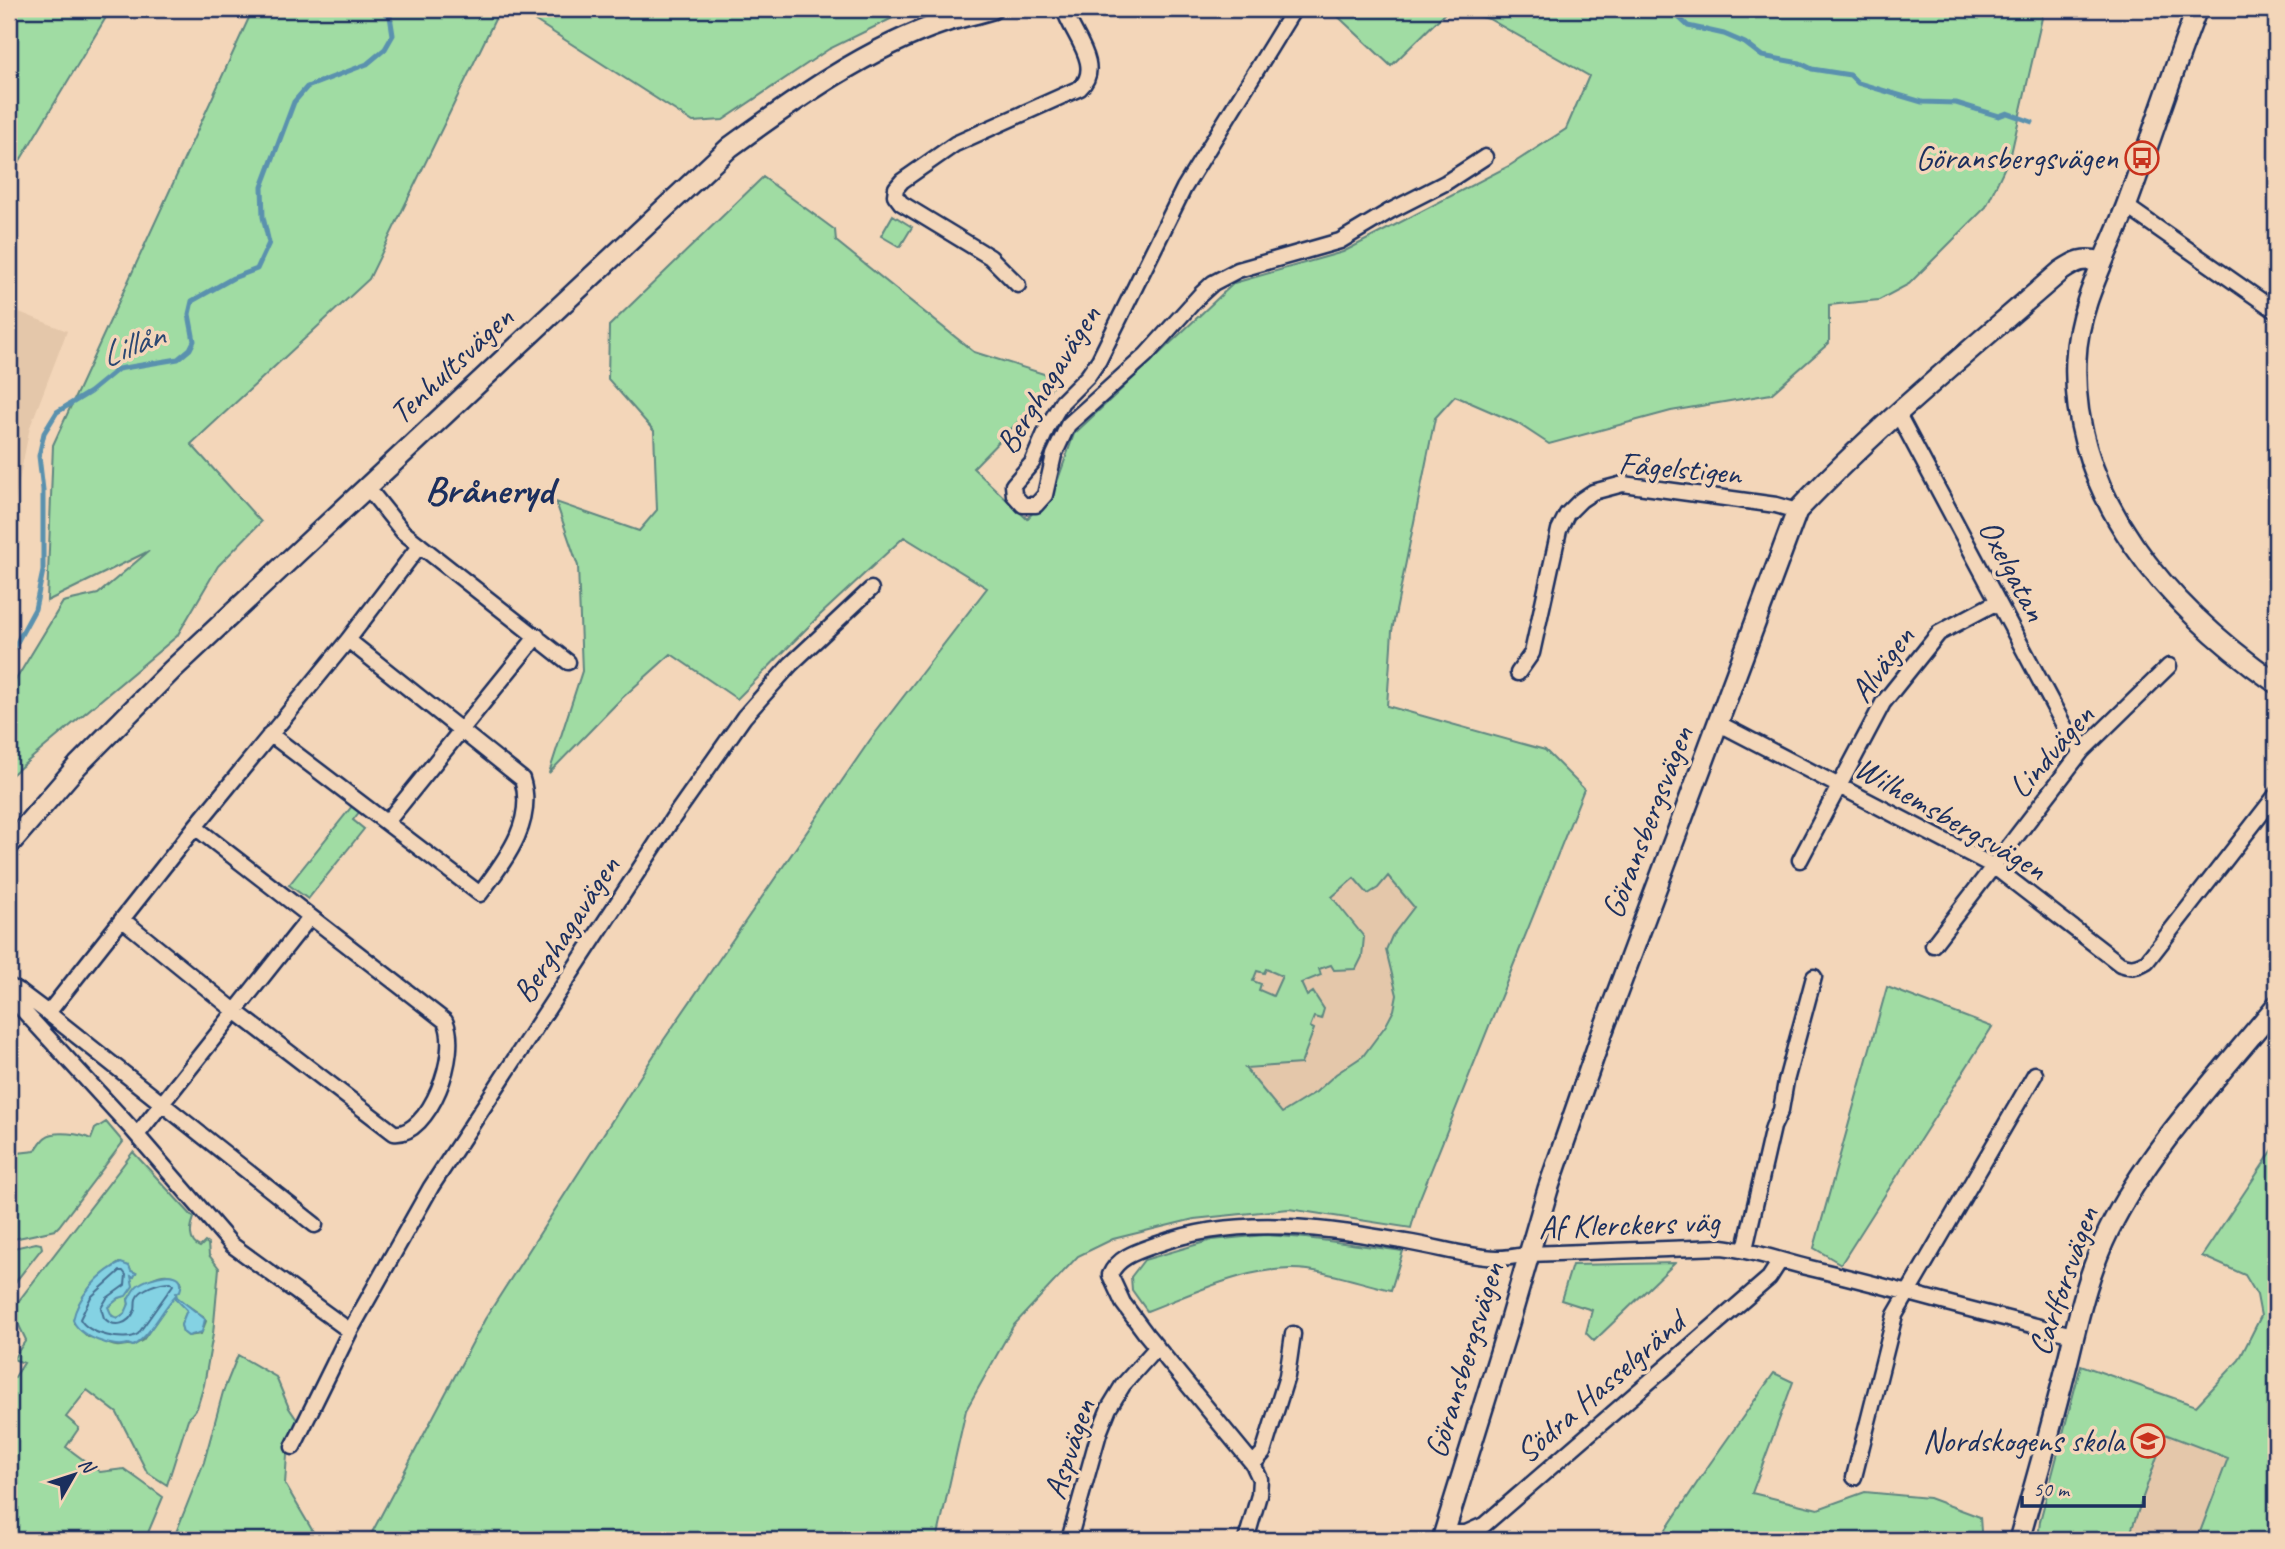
<svg xmlns="http://www.w3.org/2000/svg" width="2285" height="1549" font-family="Caveat,sans-serif">
<style>
.built{fill:#e4c7aa}
.green{fill:#a0dca3;stroke:#5e8680;stroke-width:2;fill-rule:evenodd}
.water{fill:#84d2e3;stroke:#5a91ae;stroke-width:2}
.lines{fill:none;stroke-linecap:round;stroke-linejoin:round}
.shore{stroke:#457093;stroke-width:2}
.stream{stroke:#5a91ae;stroke-width:5}
.street-casing{stroke:#1b2f5e;stroke-width:19}
.secondary-casing{stroke:#1b2f5e;stroke-width:24}
.street{stroke:#f3d6b9;stroke-width:14}
.secondary{stroke:#f3d6b9;stroke-width:19}
.labels{text-anchor:middle;dominant-baseline:central;stroke-width:7;stroke-linejoin:round;paint-order:stroke}
.poi-label{font-size:33px;fill:#1b2f5e;stroke:#f3d6b9;text-anchor:end}
.street-label{font-size:33px;fill:#1b2f5e;stroke:#f3d6b9}
.water-label{font-size:35px;font-style:italic;fill:#2b4772;stroke:#f3d6b9}
.district-label{font-size:40px;font-weight:bold;fill:#1b2f5e;stroke:#f3d6b9}
</style>
<rect width="100%" height="100%" fill="#f3d6b9"/>
<filter id="ink" filterUnits="userSpaceOnUse"><feTurbulence type="fractalNoise" baseFrequency=".0143" numOctaves="2"/><feDisplacementMap in="SourceGraphic" scale="14" xChannelSelector="R" yChannelSelector="G"/><feConvolveMatrix kernelMatrix="1 2 1 2 8 2 1 2 1" color-interpolation-filters="sRGB"/></filter>
<g filter="url(#ink)">
<!-- built -->
<path class="built" d="M9,308L67,331L30,427L15,501L9,553Z
M1371,856L1415,908L1392,936L1386,949L1397,995L1394,1010L1363,1056L1336,1074L1318,1091L1283,1114L1245,1068L1273,996L1258,990L1253,981L1257,970L1266,969L1303,915Z
M2081,1365L2244,1424L2226,1462L2197,1540H2037Z"/>
<!-- green -->
<path class="green" d="M9,9H111L9,179Z
M253,9H500L369,279L191,444L261,522L218,566L177,636L9,777V691L63,602L98,594L149,551L47,601L53,445Z
M517,9H911L829,49L723,120L693,122Z
M1330,9H1449L1391,66Z
M1452,9H2044L2011,154L1986,207L1909,284L1879,300L1829,305V343L1771,394L1671,411L1549,444L1517,423L1455,396L1435,418L1392,631L1387,706L1545,750L1584,789L1418,1203L1411,1228L1289,1209L1194,1219L1113,1239L1078,1256L1013,1326L966,1410L937,1540H368L485,1319L663,1041L870,740L987,588L904,537L819,616L737,699L671,654L622,698L549,773L582,671L578,566L556,502L639,531L657,510L654,431L608,379L609,326L763,177L835,230L836,241L974,352L1060,379L973,468L1027,519L1055,488L1074,434L1234,283L1343,252L1509,166L1566,129L1589,76L1489,19ZM1388,876L1414,907L1392,936L1386,950L1397,995L1394,1010L1386,1025L1363,1056L1336,1074L1316,1092L1282,1113L1245,1068L1301,1064L1314,1029L1310,1027L1314,1017L1321,1019L1324,1009L1313,992L1307,996L1301,983L1321,975L1319,969L1331,965L1334,970L1356,969L1362,957L1364,937L1332,897L1354,878L1368,894L1378,888ZM1266,969L1282,976L1273,996L1259,990L1261,984L1253,981L1257,971L1264,973Z
M893,215L912,227L900,247L881,236Z
M353,805L360,811L353,820L364,829L308,899L289,885Z
M1887,987L1992,1027L1841,1264L1814,1248Z
M106,1122L123,1142L59,1226L55,1230L9,1240V1154L35,1151C38,1147 42,1139 46,1137C54,1130 82,1134 91,1139L95,1129Z
M2276,1145V1540H2197L2228,1458L2165,1434L2128,1540H2038L2040,1521L2081,1365L2196,1406L2239,1360L2261,1316L2257,1295L2245,1275L2202,1256Z
M133,1152L194,1218C190,1228 188,1242 200,1247L205,1242L208,1244L209,1255L219,1268L213,1334L204,1385L197,1408L188,1419L167,1485L147,1472L117,1413L87,1390L66,1417L79,1428L66,1447L100,1472L124,1469L163,1497L145,1540H9V1379L15,1377L24,1363L13,1359L26,1340L14,1315V1307ZM119,1263L129,1266L131,1271L136,1273L133,1277L131,1276L124,1296L119,1298L108,1307L109,1313L115,1318C124,1317 131,1308 128,1299C141,1285 162,1264 181,1281L182,1284L143,1340L133,1346C126,1343 123,1347 116,1346C106,1345 99,1337 88,1337L74,1323C75,1297 100,1275 119,1263ZM181,1301L203,1316L206,1321L201,1334L188,1336L183,1332L181,1325L187,1310Z
M1265,1235L1306,1238L1403,1251L1391,1290C1364,1284 1336,1274 1308,1270C1253,1263 1197,1292 1147,1311L1132,1290L1131,1277L1144,1260L1212,1240Z
M36,1243L41,1244L42,1248L9,1290V1249Z
M1675,1263L1594,1341L1586,1333L1592,1310L1561,1300L1572,1265Z
M238,1355L276,1377L289,1408L297,1420L287,1455L285,1484L318,1540H173L204,1462L223,1392Z
M1774,1373L1793,1382L1752,1493L1818,1509L1865,1492L1929,1498L1980,1517L1981,1531L1978,1540H1659L1709,1465Z"/>
<!-- water -->
<path class="water" d="M121,1263L129,1266L131,1271L136,1273L134,1277L131,1276L133,1286L126,1296L119,1298L108,1307L112,1316L118,1318L125,1313L129,1304L128,1300C130,1296 134,1288 138,1285C148,1277 189,1265 180,1291L176,1293L177,1297L205,1319L202,1332L188,1336L183,1332L181,1325L187,1310L176,1299V1295C160,1312 152,1334 133,1346L128,1344C114,1349 79,1337 73,1320C78,1296 100,1272 121,1263Z"/>
<g class="lines">
<!-- shore -->
<path class="shore" d="M120,1271H123L126,1275L125,1285L107,1298L101,1308L104,1318C115,1329 129,1324 135,1310C136,1306 135,1302 136,1299C140,1288 160,1282 171,1282L173,1285L138,1334C125,1343 88,1334 80,1319L91,1297Z"/>
<!-- stream -->
<path class="stream" d="M1664,9L1673,12L1688,26L1724,34L1745,43L1762,56L1800,63L1812,69L1850,75L1858,83L1922,102L1956,103L1999,116L2007,113L2032,122
M9,657L35,609L43,571V490L39,456L44,433L57,412L90,392L118,369L178,359L190,349L194,341L189,314L192,301L233,278L257,269L269,243L263,217L262,187L294,102L307,87L367,64L385,49L393,35L390,16L384,13L363,9"/>
<defs>
<path id="street" d="M1294,9L1184,188L1099,360L1088,376L1062,402L1048,426L1032,463L1013,485L1014,495L1023,505H1036L1045,495L1054,455L1068,425L1146,355L1200,295L1213,283L1238,270L1340,241L1390,211L1445,183L1485,157
M2126,206L2276,311
M1018,285L990,257L901,203L895,195L896,188L902,181L955,144L1080,88C1104,66 1071,33 1064,9
M1898,414L2069,735L2082,751
M367,487L403,532L568,662
M1518,673L1532,653L1559,530L1567,514L1581,500L1593,492L1623,484L1776,505L1797,511
M1718,723L1993,866L2120,964C2131,968 2137,967 2147,961L2276,795
M270,734L480,894C504,861 536,823 522,779L348,640
M387,822L537,636
M1800,860L1883,703L1939,633L1997,602
M123,920L235,1011L394,1133C429,1137 461,1052 445,1021L195,827
M1933,945L2082,751L2169,666
M9,986L20,992L48,1013L315,1225
M9,995L130,1127L232,1245L350,1331
M48,1013L195,827L348,640L420,545
M137,1135L310,917
M1745,1249L1773,1127L1781,1110L1786,1081L1814,977
M293,1447L350,1331L431,1187L673,818L744,717L791,664L871,589
M1253,1464L1263,1453L1287,1376L1293,1334
M1854,1477L1895,1315L2035,1074
M1444,1533H1466L1484,1525L1769,1278L1780,1261
M1069,1540L1099,1433L1109,1408L1123,1385L1157,1347
M1246,1540L1259,1495L1260,1479L1253,1464L1146,1334L1123,1303L1110,1275C1118,1256 1139,1251 1158,1244C1241,1214 1327,1228 1412,1243C1440,1248 1469,1257 1497,1258C1507,1258 1519,1256 1529,1254L1722,1247C1752,1250 1781,1261 1810,1268C1899,1289 1986,1315 2074,1335"/>
<path id="secondary" d="M2197,9C2172,73 2151,139 2127,204C2108,255 2078,304 2076,359C2070,498 2169,608 2276,683
M9,845L78,765L172,670L730,147C796,99 867,48 945,22C960,17 976,14 992,9
M1442,1540L1507,1330L1548,1189L1601,1036L1797,511C1878,425 1972,349 2061,271C2076,261 2083,257 2102,262
M2019,1540C2035,1484 2051,1428 2065,1372C2077,1324 2087,1274 2109,1230C2148,1150 2220,1075 2276,1006"/>
</defs>
<!-- street casing -->
<use href="#street" class="street-casing"/>
<!-- secondary casing -->
<use href="#secondary" class="secondary-casing"/>
<!-- street -->
<use href="#street" class="street"/>
<!-- secondary -->
<use href="#secondary" class="secondary"/>
</g>
</g>
<!-- icons -->
<defs>
<symbol id="bus-ring" viewBox="-11 -11 22 22"><circle r="9.5" fill="#f3d6b9" stroke="#c8321e" stroke-width="1.5"/><path d="M-5-6H5V4H4V6H2V4H-2V6H-4V4H-5ZM-3.5-4V0h7V-4ZM-3.5 1.2v1.5H-2V1.2ZM2 1.2v1.5H3.5V1.2Z" fill="#c8321e"/></symbol>
<symbol id="school-ring" viewBox="-11 -11 22 22"><circle r="9.5" fill="#f3d6b9" stroke="#c8321e" stroke-width="1.5"/><path d="M0-5L7-2L0 1L-7-2ZM-4 1L0 2.5L4 1V4Q0 6-4 4Z" fill="#c8321e"/></symbol>
</defs>
<g fill-rule="evenodd">
<use href="#bus-ring" x="2123" y="139" width="38" height="38"/>
<use href="#school-ring" x="2129" y="1422" width="38" height="38"/>
</g>
<g class="labels">
<!-- poi labels -->
<g class="poi-label">
<text x="2118" y="158">Göransbergsvägen</text>
<text x="2124" y="1441">Nordskogens skola</text>
</g>
<!-- street labels -->
<g class="street-label">
<text transform="translate(451 365) rotate(-43)">Tenhultsvägen</text>
<text transform="translate(1048 379) rotate(-58)">Berghagavägen</text>
<text transform="translate(1680 468) rotate(5)">Fågelstigen</text>
<text transform="translate(2013 570) rotate(62)">Oxelgatan</text>
<text transform="translate(1882 664) rotate(-54)">Alvägen</text>
<text transform="translate(2051 751) rotate(-49)">Lindvägen</text>
<text transform="translate(1951 818) rotate(30)">Wilhemsbergsvägen</text>
<text transform="translate(1647 822) rotate(-69)">Göransbergsvägen</text>
<text transform="translate(566 929) rotate(-57)">Berghagavägen</text>
<text transform="translate(1629 1224) rotate(-2)">Af Klerckers väg</text>
<text transform="translate(2063 1281) rotate(-71)">Carlforsvägen</text>
<text transform="translate(1464 1360) rotate(-73)">Göransbergsvägen</text>
<text transform="translate(1600 1387) rotate(-41)">Södra Hasselgränd</text>
<text transform="translate(1069 1449) rotate(-72)">Aspvägen</text>
</g>
<!-- water labels -->
<g class="water-label">
<text transform="translate(132 345) rotate(-21)">Lillån</text>
</g>
<!-- district labels -->
<g class="district-label">
<text x="489" y="490">Bråneryd</text>
</g>
</g>
<!-- margin -->
<rect width="2285" height="1549" fill="none" stroke="#f3d6b9" stroke-width="35"/>
<rect x="18" y="18" width="2250" height="1514" fill="none" stroke="#1b2f5e" stroke-width="2.5" filter="url(#ink)"/>
<!-- north arrow -->
<g transform="translate(74 1475) rotate(51)" stroke="#f3d6b9" stroke-width="5" paint-order="stroke">
<path d="M0-5L12 26L0 18L-12 26Z" fill="#1b2f5e"/>
<text y="-10" font-size="19" font-weight="bold" text-anchor="middle" fill="#1b2f5e">N</text>
</g>
<!-- scale -->
<path d="M2022 1496v10h122v-10" fill="none" stroke="#1b2f5e" stroke-width="3.5"/>
<text x="2033" y="1496" font-size="21" fill="#1b2f5e" stroke="#f3d6b9" stroke-width="5" paint-order="stroke">50 m</text>
</svg>
